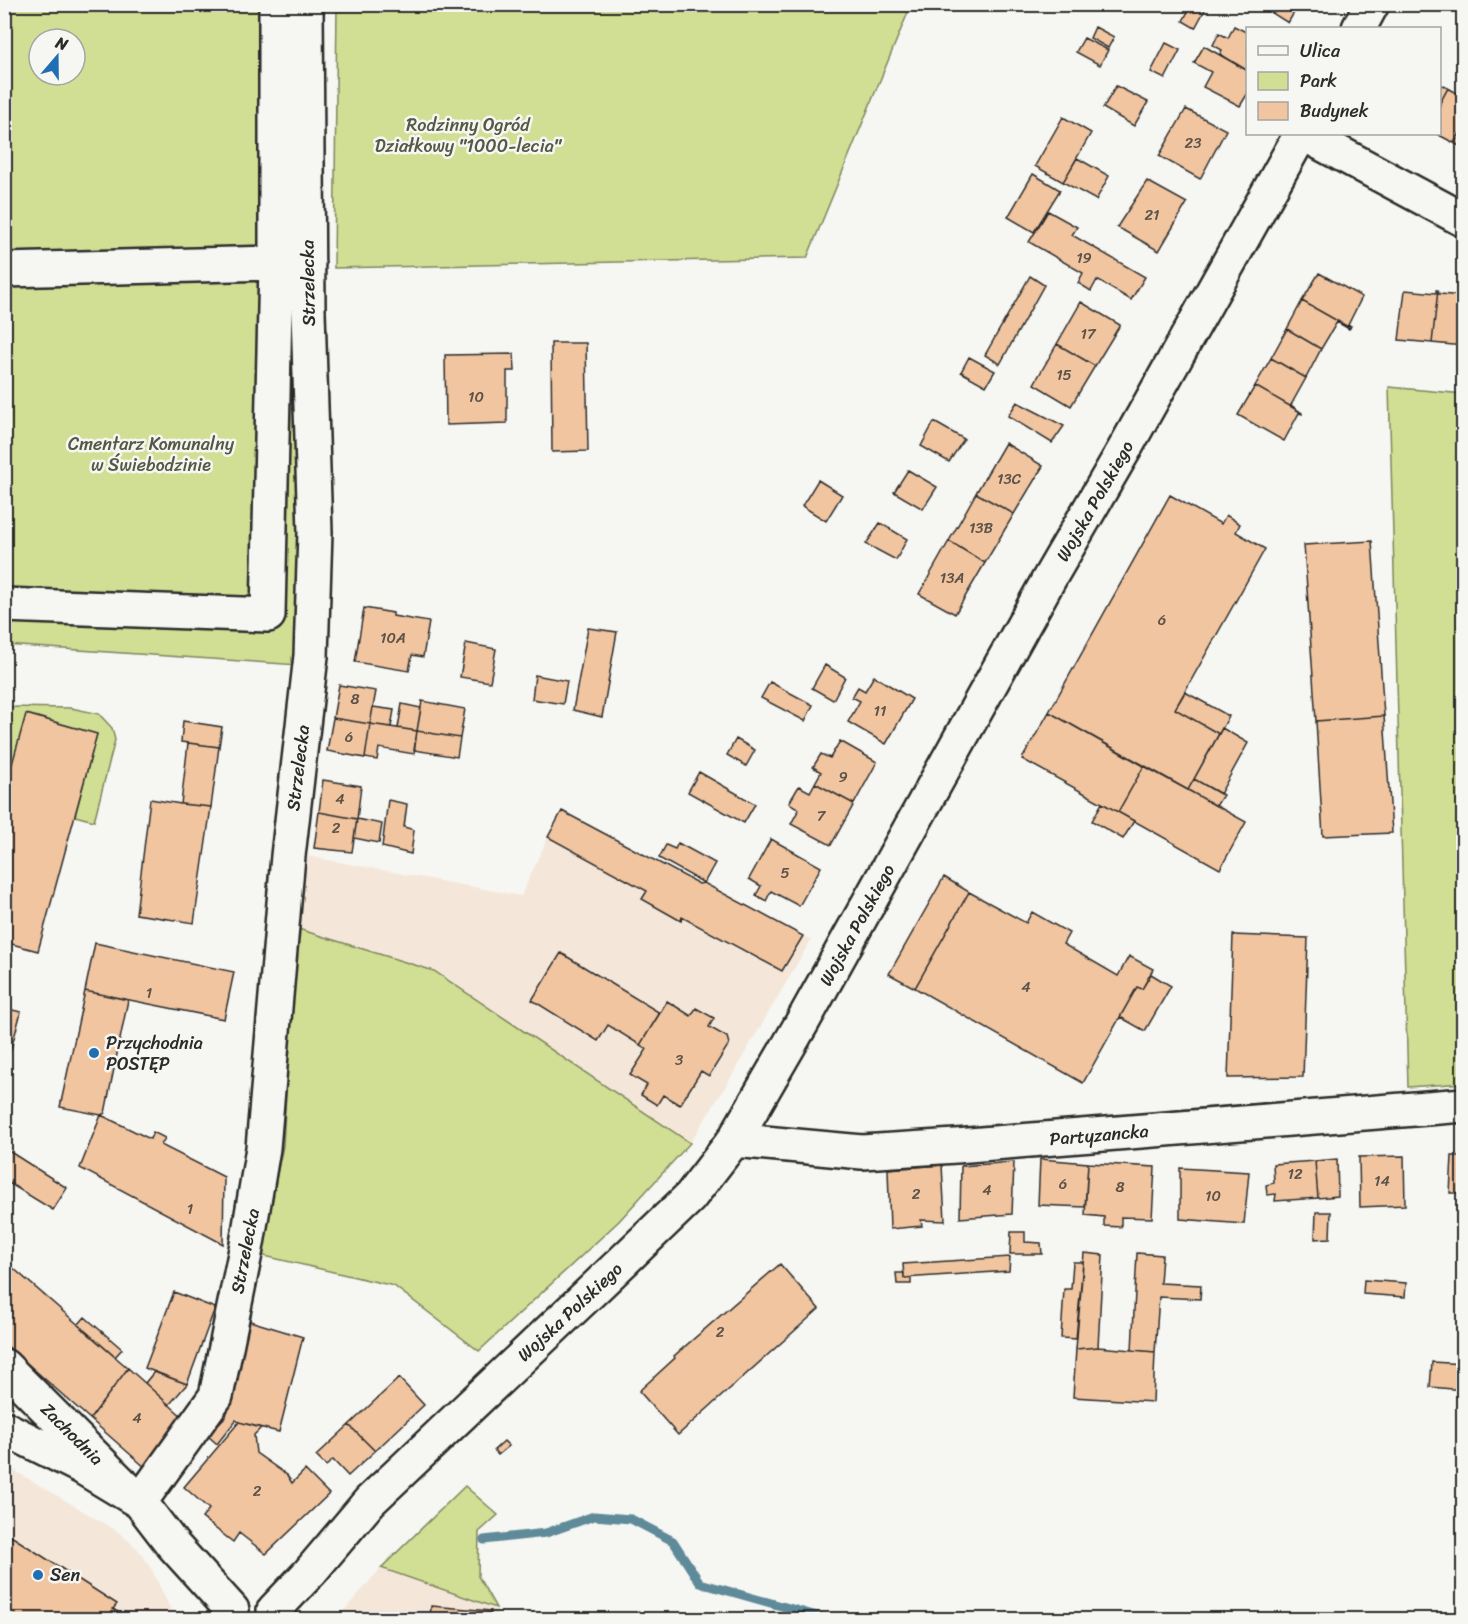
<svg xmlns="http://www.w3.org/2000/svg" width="1468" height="1624" font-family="Sriracha,sans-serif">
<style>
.built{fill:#f4e7d9}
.green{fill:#d0df93;stroke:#7e855f;stroke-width:1.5;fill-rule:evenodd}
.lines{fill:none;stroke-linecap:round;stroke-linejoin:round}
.stream{stroke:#5f8a99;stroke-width:9}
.building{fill:#f1c5a0;stroke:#2b2b2b;stroke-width:1.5}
.minor-casing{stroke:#2b2b2b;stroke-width:38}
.minor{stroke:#f6f6f2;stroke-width:33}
.poi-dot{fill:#1f6fb2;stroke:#f6f6f2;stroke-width:2}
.labels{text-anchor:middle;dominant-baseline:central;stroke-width:5;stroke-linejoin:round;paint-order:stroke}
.number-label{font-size:15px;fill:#5c5248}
.park-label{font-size:18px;fill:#545845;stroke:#f6f6f2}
.street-label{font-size:18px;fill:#2b2b2b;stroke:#f6f6f2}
.poi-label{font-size:18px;fill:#2b2b2b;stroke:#f6f6f2;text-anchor:start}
</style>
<rect width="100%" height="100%" fill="#f6f6f2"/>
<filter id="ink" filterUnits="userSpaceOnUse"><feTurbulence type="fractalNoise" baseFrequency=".0167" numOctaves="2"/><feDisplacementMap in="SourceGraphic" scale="12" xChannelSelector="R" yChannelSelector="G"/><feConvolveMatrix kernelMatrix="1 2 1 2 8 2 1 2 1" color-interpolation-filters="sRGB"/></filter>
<g filter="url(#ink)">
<!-- built -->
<path class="built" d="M562,811L699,884L704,883L811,940L724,1089L690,1143L434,971L295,928L301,855L521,896L548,837Z
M5,1465L117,1531L137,1548L152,1570L175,1619L5,1620Z
M381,1568L496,1608V1619L336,1620Z"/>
<!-- green -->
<path class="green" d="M4,5H296L299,665L5,645ZM39,39H75V75H39Z
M337,5V4L911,5L807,258L334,268Z
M1389,387L1464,394L1463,1083L1408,1087Z
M5,707L71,708L99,714L112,728L115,740L94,821L75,816L97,734L27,714L5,793Z
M295,928L434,971L690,1143L619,1221L479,1351L394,1286L260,1255L283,1146Z
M465,1486L498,1515L479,1532L478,1576L496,1608L381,1568Z"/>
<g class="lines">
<!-- stream -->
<path class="stream" d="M484,1540L546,1533L594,1516L631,1519L673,1541L700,1583L831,1620"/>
</g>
<!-- building -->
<path class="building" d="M1192,4H1208L1195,28L1183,21Z
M1258,4H1299L1288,23Z
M1234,26L1248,33V71L1220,54L1222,50L1213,45L1219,33L1228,38Z
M1095,27L1114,37L1108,48L1090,38Z
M1084,38L1108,50L1100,65L1076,52Z
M1166,43L1180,50L1165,79L1151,72Z
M1204,46L1248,71V93L1240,106L1203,87L1211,72L1194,63Z
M1440,84L1448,88L1440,103Z
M1116,86L1148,102L1134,126L1103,108Z
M1448,88L1464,97V127L1454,143L1437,134H1440V103Z
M1186,109L1226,130L1200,179L1159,156Z
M1063,117L1091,133L1063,182L1035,166Z
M1464,127V149L1454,143Z
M1077,158L1109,176L1096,200L1063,182Z
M1033,174L1060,190L1034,232L1008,217Z
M1147,181L1187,203L1159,251L1117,227Z
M1048,211L1077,227L1072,235L1145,277L1131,300L1097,280L1091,291L1078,283L1083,273L1029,242Z
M1319,273L1362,297L1348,325L1351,326L1350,328L1302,301Z
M1030,276L1044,285L1000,364L985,355Z
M1405,290L1436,293V290H1438L1432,343L1399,340Z
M1438,290L1439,294L1464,296V346L1432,343Z
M1302,301L1350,328L1349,329L1337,322L1321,349L1287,329Z
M1081,302L1120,325L1095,366L1057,344Z
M1287,329L1321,349L1306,378L1271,358Z
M551,343H586L588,451L552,452Z
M1057,344L1095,366L1071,406L1034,384Z
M514,354L515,371H507V423L446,425L445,355Z
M969,357L995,371L986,386L961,372Z
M1271,358L1306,378L1291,405L1302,413L1255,386Z
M1255,386L1302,413V414L1299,413L1284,441L1238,415Z
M1017,402L1064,426L1052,443L1008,416Z
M934,422L964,439L949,462L921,446Z
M1005,443L1043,466L1014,514L976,493Z
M908,470L937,487L923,509L894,492Z
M818,480L842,495L826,521L802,506Z
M976,493L1014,514L985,563L949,541Z
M1170,495L1221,524L1226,515L1240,524L1236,532L1265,549L1175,709L1219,734L1188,790L1049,712Z
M880,523L907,539L896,560L866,544Z
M949,541L985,563L955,614L919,594Z
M1372,541L1384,716L1316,721L1304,545Z
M364,608L393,613V616L429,622L423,657L412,655L409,671L355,662Z
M588,628L617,632L602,717L573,710Z
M466,643L496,649L490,682L460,677Z
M825,665L845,677L833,700L812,688Z
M535,675L567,681L563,704L532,699Z
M874,676L912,699L886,744L848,722L860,701L852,697L858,687L865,691Z
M770,682L813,705L805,721L761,698Z
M339,685L376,691L370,724L333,718Z
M1185,692L1229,716L1219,734L1175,709Z
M422,701L465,709L460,738L417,731Z
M402,704L421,708L417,731L398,728Z
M373,707L394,710L391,727L370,724Z
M1049,712L1144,766L1118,812L1022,759Z
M26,714L97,734L38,951L4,942V793Z
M1384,716L1392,833L1323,836L1316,721Z
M333,718L370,724L365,758L327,751Z
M183,721L222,727L219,747L181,742Z
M370,724L417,731L414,754L379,748L377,760L365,758Z
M1222,728L1248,743L1220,794L1194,779Z
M417,731L460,738L457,757L414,750Z
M736,739L755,750L746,766L727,755Z
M840,741L877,762L854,804L815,783L821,772L813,767L821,754L830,758Z
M188,743L219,747L211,807L181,804Z
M1144,766L1246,822L1220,869L1118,812Z
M699,772L755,804L744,823L688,792Z
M1194,779L1223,795L1216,806L1188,790Z
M323,780L361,786L357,819L319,812Z
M815,783L854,804L831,845L791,824L799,809L789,803L799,786L810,792Z
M150,799L181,804L211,807L194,923L136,914Z
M388,800L407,804L404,827L414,830L411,854L382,847Z
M1102,803L1134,821L1123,839L1092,821Z
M562,811L699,884L704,883L803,936L782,971L682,917L681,921L642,899L647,891L548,837Z
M319,812L357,819L352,852L314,848Z
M357,819L382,824L379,843L354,838Z
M771,839L821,867L799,906L771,891L766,901L756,895L761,886L749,879Z
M678,843L715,863L704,883L659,858L666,845L675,849Z
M944,877L969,892L915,988L889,974Z
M969,892L1026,923L1032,912L1069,933L1063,944L1118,976L1129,956L1153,969L1142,989L1137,987L1083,1083L915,988Z
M1233,935L1308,938L1303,1077L1228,1078Z
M95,943L234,972L224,1019L85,991Z
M561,953L660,1013L640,1045L608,1025L598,1041L532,1000Z
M1151,974L1171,986L1145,1031L1120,1017L1137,987L1142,989Z
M85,991L128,1000L105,1113L101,1115L60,1107Z
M667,1001L691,1016L696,1008L714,1018L709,1027L727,1037L729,1044L709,1076L701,1071L680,1105L663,1095L657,1105L641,1095L647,1085L630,1075L647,1049L640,1045Z
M4,1008L21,1012L4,1075Z
M101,1115L150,1139L153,1132L165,1138L161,1145L224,1177L223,1244L80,1168Z
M4,1148L67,1188L53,1210L4,1180Z
M1404,1156L1405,1205L1360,1207L1359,1157Z
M1452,1156H1464V1193H1450Z
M1040,1159L1088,1163L1085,1207L1038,1205Z
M1337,1159L1338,1196L1318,1198L1315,1161Z
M1315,1161L1318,1198L1275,1201L1276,1194L1267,1195L1266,1185L1274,1183L1273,1164Z
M1014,1162L1012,1214L960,1218L961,1166Z
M1088,1163L1155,1167L1152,1218L1121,1217V1227L1104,1226V1217L1085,1215Z
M942,1165L945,1221L921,1220L922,1226L890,1229L888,1169Z
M1180,1168L1249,1172L1244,1224L1180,1219Z
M1316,1212H1331L1330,1238L1315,1239Z
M1011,1232H1025V1242L1041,1243L1042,1254H1010Z
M1084,1253L1103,1255L1098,1347L1076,1349Z
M1137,1253L1162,1255L1160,1283L1201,1285L1200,1299L1159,1297L1155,1352L1132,1350Z
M1010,1257L1009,1271L904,1278L903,1264Z
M5,1261L128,1368L90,1419L4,1343Z
M1073,1262H1083L1076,1339L1061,1338L1064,1289H1071Z
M780,1264L819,1309L678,1435L639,1391L675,1358L674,1356Z
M896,1273H904V1278H911V1284H897Z
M1364,1280L1406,1283L1405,1297L1363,1294Z
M174,1292L215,1308L187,1384L145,1368Z
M85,1317L122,1349L115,1357L78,1325Z
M250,1321L303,1337L279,1432L239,1422L236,1420L217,1444L207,1435L226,1416Z
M1098,1347L1155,1352L1153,1402L1073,1397L1076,1349Z
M1432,1362L1464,1364V1390L1430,1387Z
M128,1368L184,1418L147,1469L90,1419Z
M154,1372L187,1384L169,1405L145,1383Z
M399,1378L424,1405L375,1451L349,1425Z
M239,1422L261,1428L254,1435L256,1453L287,1475L292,1483L305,1470L329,1494L266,1554L239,1533L233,1542L202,1518L209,1509L184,1487Z
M349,1425L375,1451L348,1476L333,1460L326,1466L316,1456Z
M504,1441L509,1446L498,1455L494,1450Z
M11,1536L117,1604L113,1609L130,1620H4V1545Z
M431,1606L491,1611L490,1620H430Z"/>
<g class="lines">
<defs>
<path id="minor" d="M1359,28L1372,4
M1304,134L1464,220
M4,270L276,263V4
M4,605L268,615L276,263L308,264
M734,1140L862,1152L956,1146L1464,1105
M4,1366L140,1502L216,1396L247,1244L263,1148L288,856L311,656L315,532L308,312L306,4
M4,1428L82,1467L140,1502L173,1545L232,1610
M274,1610L310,1572L370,1501L596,1287L690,1197L734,1140L803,1021L1049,579L1124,450L1301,134"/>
</defs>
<!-- minor casing -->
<use href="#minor" class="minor-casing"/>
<!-- minor -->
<use href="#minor" class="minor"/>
</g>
</g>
<!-- markers -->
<g class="poi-dot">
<circle cx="94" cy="1053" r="6"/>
<circle cx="38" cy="1575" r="6"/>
</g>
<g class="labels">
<!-- number labels -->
<g class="number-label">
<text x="1193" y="143">23</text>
<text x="1152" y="215">21</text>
<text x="1084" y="258">19</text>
<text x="1088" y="334">17</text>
<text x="1064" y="375">15</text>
<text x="476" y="397">10</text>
<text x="1009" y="479">13C</text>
<text x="981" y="528">13B</text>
<text x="952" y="578">13A</text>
<text x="1162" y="620">6</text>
<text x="393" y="638">10A</text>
<text x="355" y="699">8</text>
<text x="880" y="711">11</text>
<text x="349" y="737">6</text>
<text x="843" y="777">9</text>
<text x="340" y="799">4</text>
<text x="821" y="816">7</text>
<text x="336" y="828">2</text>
<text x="785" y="873">5</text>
<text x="1026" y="987">4</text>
<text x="149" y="993">1</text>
<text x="679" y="1060">3</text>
<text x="1295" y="1174">12</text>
<text x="1382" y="1181">14</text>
<text x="1063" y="1184">6</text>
<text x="1120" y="1187">8</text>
<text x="987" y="1190">4</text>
<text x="916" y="1194">2</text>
<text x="1213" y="1196">10</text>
<text x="190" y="1209">1</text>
<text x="720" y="1332">2</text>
<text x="137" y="1418">4</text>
<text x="257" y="1491">2</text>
</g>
<!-- park labels -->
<g class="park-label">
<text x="468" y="125">Rodzinny Ogród<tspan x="468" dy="21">Działkowy "1000-lecia"</tspan></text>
<text x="151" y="444">Cmentarz Komunalny<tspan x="151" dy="21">w Świebodzinie</tspan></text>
</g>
<!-- street labels -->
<g class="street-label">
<text transform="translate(308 283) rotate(-91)">Strzelecka</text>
<text transform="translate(1095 501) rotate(-60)">Wojska Polskiego</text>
<text transform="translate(298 768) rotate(-83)">Strzelecka</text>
<text transform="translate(857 925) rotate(-61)">Wojska Polskiego</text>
<text transform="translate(1099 1135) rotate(-5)">Partyzancka</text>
<text transform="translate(245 1251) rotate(-79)">Strzelecka</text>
<text transform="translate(570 1312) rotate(-43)">Wojska Polskiego</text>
<text transform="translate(72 1434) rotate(45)">Zachodnia</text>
</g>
<!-- poi labels -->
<g class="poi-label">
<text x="106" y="1043">Przychodnia<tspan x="106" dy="21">POSTĘP</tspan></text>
<text x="50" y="1575">Sen</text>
</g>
</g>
<!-- margin -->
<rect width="1468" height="1624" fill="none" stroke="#f6f6f2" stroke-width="24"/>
<rect x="12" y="12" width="1444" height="1600" fill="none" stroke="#2b2b2b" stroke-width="2" filter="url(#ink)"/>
<!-- legend -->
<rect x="1246" y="27" width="195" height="108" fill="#f6f6f2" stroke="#a5a5a2" stroke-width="1.5"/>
<rect x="1258" y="46" width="30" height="9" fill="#f6f6f2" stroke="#a5a5a2" stroke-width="1.5"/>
<text x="1300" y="57" font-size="18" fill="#2b2b2b">Ulica</text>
<rect x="1258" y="72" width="30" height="18" fill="#d0df93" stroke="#a5a5a2" stroke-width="1.5"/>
<text x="1300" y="87" font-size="18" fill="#2b2b2b">Park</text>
<rect x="1258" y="102" width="30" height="18" fill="#f1c5a0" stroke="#a5a5a2" stroke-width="1.5"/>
<text x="1300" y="117" font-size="18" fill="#2b2b2b">Budynek</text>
<!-- north arrow -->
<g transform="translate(57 57) rotate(20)"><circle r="28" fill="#f6f6f2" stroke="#a5a5a2" stroke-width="1.5"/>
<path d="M0-4.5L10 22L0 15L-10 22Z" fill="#1f6fb2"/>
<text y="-9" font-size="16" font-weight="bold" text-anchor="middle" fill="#2b2b2b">N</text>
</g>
</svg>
